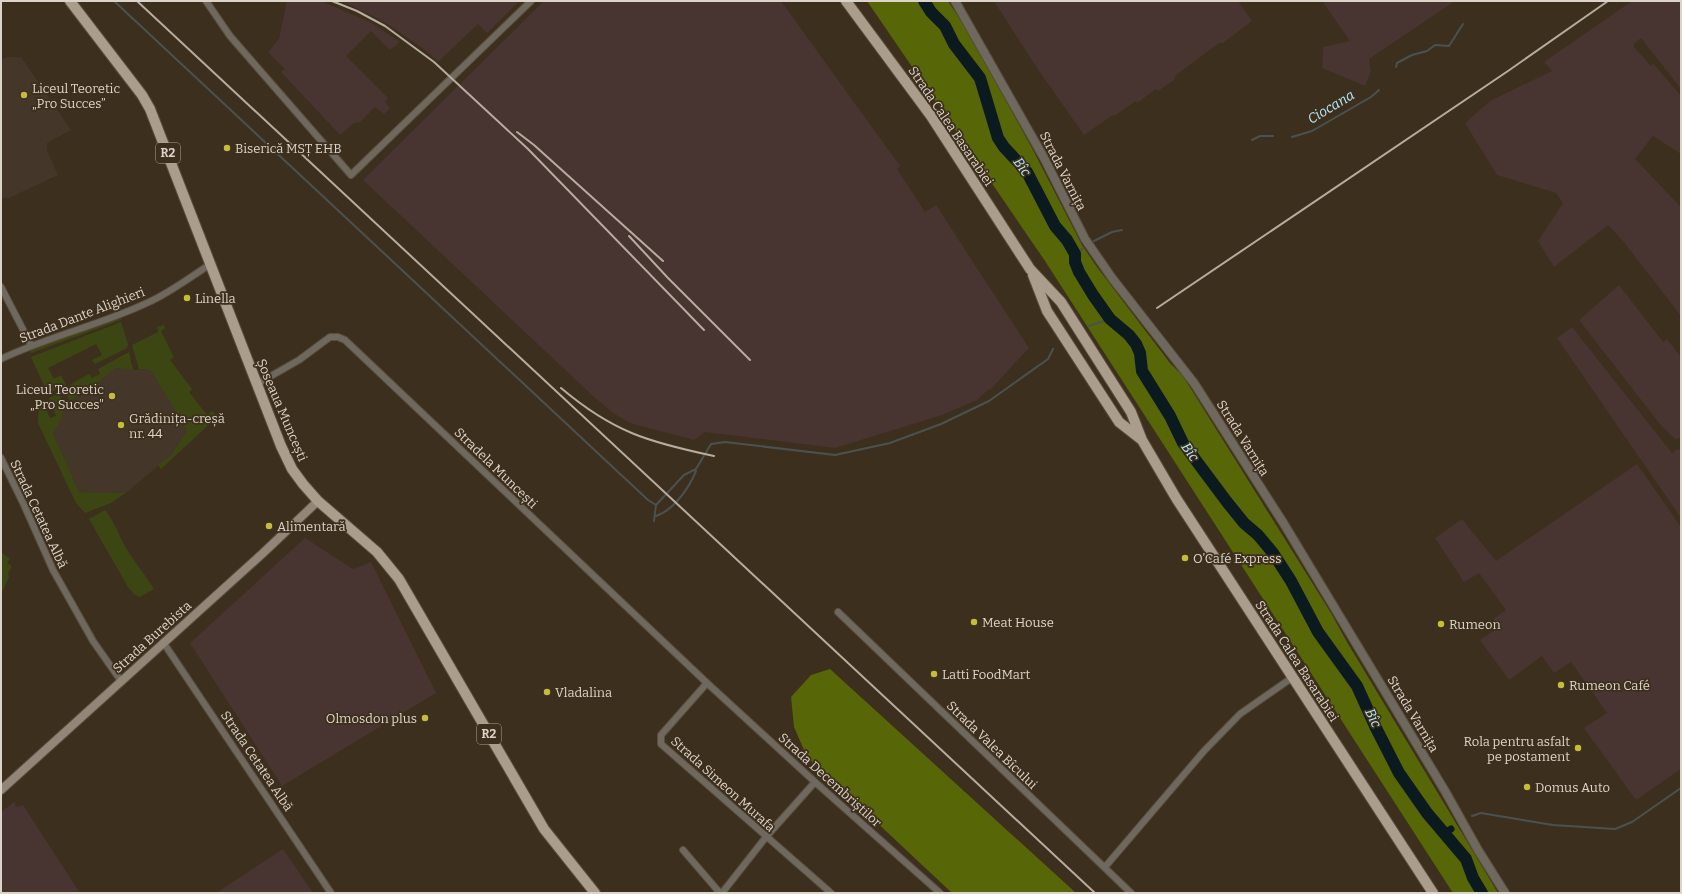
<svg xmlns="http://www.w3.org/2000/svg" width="1682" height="894" font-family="Bitter,serif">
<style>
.industrial{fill:#483430}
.education{fill:#45362a}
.green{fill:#3c4613}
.forest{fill:#576606}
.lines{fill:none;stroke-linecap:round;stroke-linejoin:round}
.stream{stroke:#4a5251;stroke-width:2}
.canal{stroke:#0b1a1e;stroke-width:7}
.river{stroke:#0b1a1e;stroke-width:12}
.minor-casing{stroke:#5a4d3c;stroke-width:8}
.tertiary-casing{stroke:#5a4d3c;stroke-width:10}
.secondary-casing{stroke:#5a4d3c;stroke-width:10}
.primary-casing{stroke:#5a4d3c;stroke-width:12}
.minor{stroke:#6f685f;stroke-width:6}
.tertiary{stroke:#6f685f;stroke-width:8}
.secondary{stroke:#918678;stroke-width:8}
.primary{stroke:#ab9d8b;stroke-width:10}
.rail{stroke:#b6ac9f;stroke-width:2}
.poi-dot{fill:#c6bc3c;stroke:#3d2f1d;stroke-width:1.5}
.labels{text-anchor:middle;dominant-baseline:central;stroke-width:3.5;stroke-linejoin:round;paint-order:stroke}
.shield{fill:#3d2f1d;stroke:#ada295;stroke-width:1}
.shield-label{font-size:12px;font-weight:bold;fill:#ddd4c9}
.poi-label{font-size:13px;fill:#ddd4c9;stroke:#3d2f1d;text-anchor:start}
.street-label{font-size:13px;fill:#ddd4c9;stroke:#3d2f1d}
.water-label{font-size:14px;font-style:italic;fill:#b4e7f7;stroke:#3d2f1d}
</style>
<rect width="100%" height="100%" fill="#3d2f1d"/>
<!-- industrial -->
<path class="industrial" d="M287,1L323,2L370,22L400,42L390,50L371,31L346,56L388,98L385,102L390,108L384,114L375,107L360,122L354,123L340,135L281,72L285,69L268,52L279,39Z
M341,1H519L487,33L478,24L438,62L425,50L389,25L371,15Z
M544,1H781L900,166L897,169L925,212L936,205L1029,348L990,390L989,389L977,400L942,415L835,448L705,432L694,440L630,423L613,413L592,395L363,180Z
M994,1H1238L1252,21L1223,43H1219L1176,75L1174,80L1158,91L1156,89L1137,103L1136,101L1114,116L1113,115L1084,135L1037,68Z
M1322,1H1455L1369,59L1371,71L1365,86L1322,68L1323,47L1350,41Z
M1632,1H1681V89L1641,38L1634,44V47L1651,66L1653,63L1681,96V154L1653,136L1635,159L1681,207V316L1623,241L1608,225L1554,267L1538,241L1563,203L1556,193L1497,175L1465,123L1490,101L1552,71L1544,62Z
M1619,285L1663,342L1667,339L1681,357V438L1675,439L1659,423L1579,320Z
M1572,327L1672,453L1677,449L1681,450V518L1557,338Z
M1637,464L1681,527V769L1636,800L1584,728L1607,713L1571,662L1554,673L1542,656L1509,680L1480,640L1496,629L1493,619L1506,610L1479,573L1464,582L1435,538L1462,519L1496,561Z
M305,538L353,569L371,562L436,693L282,786L190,643Z
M14,802L17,807L23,805L80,893H1V812Z
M283,849L313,893H216Z"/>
<!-- education -->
<path class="education" d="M7,57H21L71,130L47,143V151L58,175L9,198H1V60Z
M116,368L133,370L145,369L152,372L187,431L172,454L128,491L122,493L79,492L53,433L62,418L64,404L87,391Z"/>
<!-- green -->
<path class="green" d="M120,317L121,320L31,353L30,350Z
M121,322L128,344L127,348L95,364L92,360L102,355L96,344L48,368L54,379L61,375L66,385L51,392L46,390L31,357Z
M164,325L165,328L161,331L174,357L170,360L192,389L189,392L207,415L212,411L218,416L161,469L158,465L172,454L187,431L152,372L145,369H139L132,345L158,332L157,327Z
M129,352L133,370L116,368L87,391L64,404L62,418L53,433L79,492L122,493L128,491L111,503L85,513L76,503L38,423L39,402L42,401L50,418L56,416L49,398L59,393L63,403L69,400L65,389L76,381L89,374L92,378L100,374L98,369Z
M105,510C115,522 120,539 129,553C137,565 146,576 154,589L140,597L135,595L128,587L89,519Z
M1,552L10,559L7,563L12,566L8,573L9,577L1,594Z"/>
<!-- forest -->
<path class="forest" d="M867,1H948L967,30L1033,150L1082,245L1097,267L1170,363L1183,376L1331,613L1347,642L1498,893H1453L1045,261Z
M830,669L1076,893H952L807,757L794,727L791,697L811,675Z"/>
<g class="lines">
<!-- stream -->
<path class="stream" d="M114,1L648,500L656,505L684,475L696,469L711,444L725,442L835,455L890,443L941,424L989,401L1048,359L1053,349
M1396,67L1397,63L1412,55L1427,51L1435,45L1449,46L1463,24
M1292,137L1312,131L1371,97L1379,90
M1252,140L1260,136H1273
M1094,241L1112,232L1122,230
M1075,254L1083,248
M1089,326L1110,319
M656,516C674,510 689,488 696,471
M654,521L656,505
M1472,816L1481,813L1553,825L1615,829L1632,822L1681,788"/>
<!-- canal -->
<path class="canal" d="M1444,833L1451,829"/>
<!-- river -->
<path class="river" d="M924,1L931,12L945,26L954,44L980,78L998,138L1004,147L1027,172L1055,226L1067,240L1075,254V262L1079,272L1093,295L1110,319L1129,335L1136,344L1140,353L1142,371L1170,416L1183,443L1227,502L1244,523L1258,535L1273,553L1291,581L1318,632L1357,686L1376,728L1399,773L1427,813L1466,859L1473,878L1482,893"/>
<defs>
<path id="minor" d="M206,1L230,36L351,175L531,1
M1,287L31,345
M1,359C49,336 101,325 149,302C171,292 190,277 211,264
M257,384L299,360L330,337H338L345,340L707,683L815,782L940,893
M1,458L24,505L53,570L93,641L121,681
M838,612L1131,893
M163,642L331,893
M707,683L661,735V744L831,893
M683,850L720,893
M1105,867L1204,751L1240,714L1293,677
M722,893L766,837L815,782"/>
<path id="tertiary" d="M955,1L1044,158L1085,239L1112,278L1194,383L1284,524L1445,791L1478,850L1505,893"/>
<path id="secondary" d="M1,790L262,554L318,501"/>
<path id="primary" d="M70,1L142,95L150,109L281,446L292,469L303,484L318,501L377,552L399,579L544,829L595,893
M846,1L931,116L1030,269L1061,302L1131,412L1142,440L1176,498L1433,893
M1033,275L1047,311L1119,422L1142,440"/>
</defs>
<!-- minor casing -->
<use href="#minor" class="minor-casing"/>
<!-- tertiary casing -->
<use href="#tertiary" class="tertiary-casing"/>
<!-- secondary casing -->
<use href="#secondary" class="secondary-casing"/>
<!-- primary casing -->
<use href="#primary" class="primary-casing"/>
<!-- minor -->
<use href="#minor" class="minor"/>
<!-- tertiary -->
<use href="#tertiary" class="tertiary"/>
<!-- secondary -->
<use href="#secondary" class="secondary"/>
<!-- primary -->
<use href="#primary" class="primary"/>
<!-- rail -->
<path class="rail" d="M137,1L1095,893
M332,1L357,11L385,26L434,62L528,149L704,330
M517,132L534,145L663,261
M629,236L668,278L750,360
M1157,308L1508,71L1608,1
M561,388C613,432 648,442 714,456"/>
</g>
<!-- markers -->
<g class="poi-dot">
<circle cx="24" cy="95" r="4"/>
<circle cx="227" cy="148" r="4"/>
<circle cx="187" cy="298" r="4"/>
<circle cx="112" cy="396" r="4"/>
<circle cx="121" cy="425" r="4"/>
<circle cx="269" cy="526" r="4"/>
<circle cx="1185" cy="558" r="4"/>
<circle cx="974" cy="622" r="4"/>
<circle cx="1441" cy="624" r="4"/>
<circle cx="934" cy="674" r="4"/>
<circle cx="1561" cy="685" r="4"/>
<circle cx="547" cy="692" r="4"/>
<circle cx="425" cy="718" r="4"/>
<circle cx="1578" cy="748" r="4"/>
<circle cx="1527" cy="787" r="4"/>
</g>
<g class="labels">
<!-- shield labels -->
<g class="shield">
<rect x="156" y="143" width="24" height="20" rx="3"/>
<rect x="477" y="724" width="24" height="20" rx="3"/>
</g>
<g class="shield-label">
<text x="168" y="153">R2</text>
<text x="489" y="734">R2</text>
</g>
<!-- poi labels -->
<g class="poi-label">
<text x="32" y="88">Liceul Teoretic<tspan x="32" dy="15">„Pro Succes”</tspan></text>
<text x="235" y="148">Biserică MSȚ EHB</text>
<text x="195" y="298">Linella</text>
<text x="104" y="389" text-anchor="end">Liceul Teoretic<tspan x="104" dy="15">„Pro Succes"</tspan></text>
<text x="129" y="418">Grădinița-creșă<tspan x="129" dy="15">nr. 44</tspan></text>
<text x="277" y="526">Alimentară</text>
<text x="1193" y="558">O’Café Express</text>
<text x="982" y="622">Meat House</text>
<text x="1449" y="624">Rumeon</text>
<text x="942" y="674">Latti FoodMart</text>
<text x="1569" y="685">Rumeon Café</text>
<text x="555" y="692">Vladalina</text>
<text x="417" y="718" text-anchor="end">Olmosdon plus</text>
<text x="1570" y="741" text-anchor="end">Rola pentru asfalt<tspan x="1570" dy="15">pe postament</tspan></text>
<text x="1535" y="787">Domus Auto</text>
</g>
<!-- street labels -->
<g class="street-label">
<text transform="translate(951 126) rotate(56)">Strada Calea Basarabiei</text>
<text transform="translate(1063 171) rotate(63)">Strada Varnița</text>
<text transform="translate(82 315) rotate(-21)">Strada Dante Alighieri</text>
<text transform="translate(282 410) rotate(67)">Șoseaua Muncești</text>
<text transform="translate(1243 438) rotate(58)">Strada Varnița</text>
<text transform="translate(496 468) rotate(44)">Stradela Muncești</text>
<text transform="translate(39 514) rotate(65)">Strada Cetatea Albă</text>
<text transform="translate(152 637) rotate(-42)">Strada Burebista</text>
<text transform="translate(1297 661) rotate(57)">Strada Calea Basarabiei</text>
<text transform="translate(1413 714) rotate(59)">Strada Varnița</text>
<text transform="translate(992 745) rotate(44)">Strada Valea Bîcului</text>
<text transform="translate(257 761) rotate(56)">Strada Cetatea Albă</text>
<text transform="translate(830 780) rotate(42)">Strada Decembriștilor</text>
<text transform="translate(723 784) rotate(42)">Strada Simeon Murafa</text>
</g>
<!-- water labels -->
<g class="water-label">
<text transform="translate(1331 107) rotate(-31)">Ciocana</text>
<text transform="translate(1022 167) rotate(54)">Bîc</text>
<text transform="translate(1190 452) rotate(55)">Bîc</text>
<text transform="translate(1373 718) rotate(64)">Bîc</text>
</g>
</g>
<!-- border -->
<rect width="1682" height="894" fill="none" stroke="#ddd4c9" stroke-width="4"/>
</svg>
